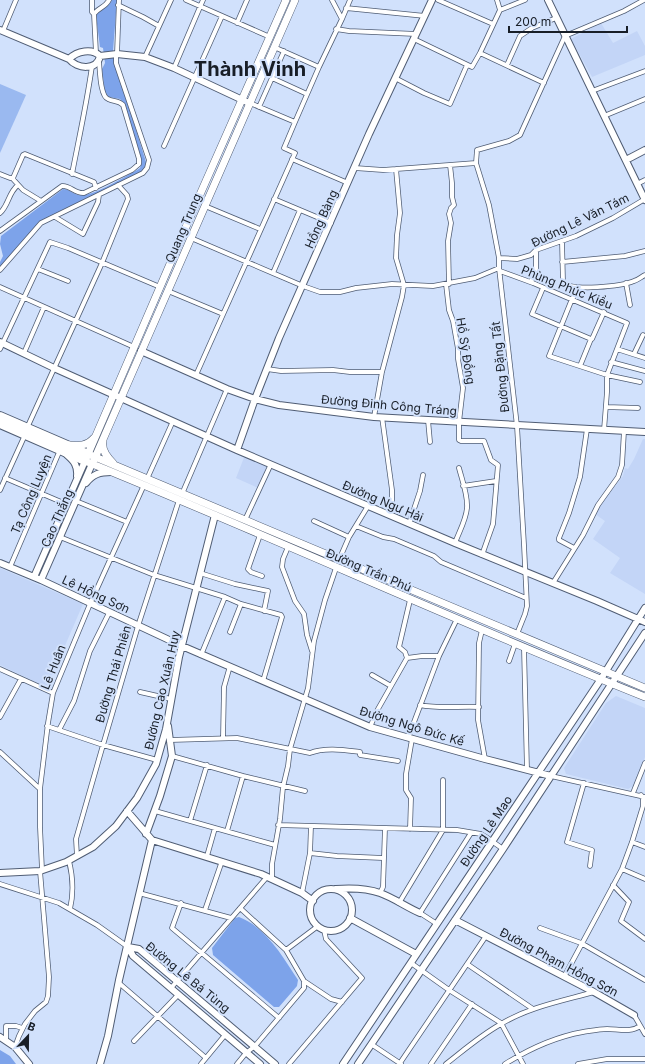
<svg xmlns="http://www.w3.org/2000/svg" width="645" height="1064" font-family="Inter,sans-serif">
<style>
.built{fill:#c3d5f7}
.green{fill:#9ab9f0}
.water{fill:#7da3ea}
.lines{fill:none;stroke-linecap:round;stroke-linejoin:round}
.street-casing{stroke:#505d74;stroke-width:5.5}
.secondary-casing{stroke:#505d74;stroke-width:8}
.primary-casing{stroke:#505d74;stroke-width:8}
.highway-casing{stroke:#505d74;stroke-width:10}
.street{stroke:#fff;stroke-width:4}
.secondary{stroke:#fff;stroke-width:6}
.primary{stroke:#fff;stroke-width:7}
.highway{stroke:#fff;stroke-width:8}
.labels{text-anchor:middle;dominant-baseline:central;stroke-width:4;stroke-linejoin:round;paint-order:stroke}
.street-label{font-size:12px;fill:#181e27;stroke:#d1e1fc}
.town-label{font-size:20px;font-weight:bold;fill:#181e27;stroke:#d1e1fc}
</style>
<rect width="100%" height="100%" fill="#d1e1fc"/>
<!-- built -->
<path class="built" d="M601,23L613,43L637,31L645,46V55L592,77L571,39Z
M643,439H645V594L610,573L620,558L593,539L605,521L595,514L597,510L623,476L625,468L628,469L634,459Z
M245,455L267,465L258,488L236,478Z
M0,568L83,604L48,685L44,686L0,665Z
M616,696L645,708V757L633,786L628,789L566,774L564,768L606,703Z"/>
<!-- green -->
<path class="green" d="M0,84L26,95L0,153Z"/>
<!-- water -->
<path class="water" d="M112,0H117L113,51L115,62L146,162V166L142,172L39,223L0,267V262L3,256L0,244L1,236L63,189C71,189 75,197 83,195C97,194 124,177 137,170L140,168L142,162L125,105L120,99L109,97L105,92L102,69L105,63L103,48L100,47L96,16C99,8 108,9 112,0Z
M239,917C266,927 283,957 298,980L297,986L279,1007H274L213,955L212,948L235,918Z
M0,1050L10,1056L16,1064H0Z"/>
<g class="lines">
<defs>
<path id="street" d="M92,0V12L94,14
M186,0L270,37
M438,0L493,24
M497,0L500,10
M118,5L143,17L159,26
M346,8L425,16
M342,19L350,0
M237,23L247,0
M336,29L349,31L416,34
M3,31L16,0
M414,39L472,67L480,53L500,10L525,0
M274,47L319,67L342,19L332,0
M96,53L94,14C98,8 106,7 109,0
M480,53L544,83
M117,54L119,0
M145,57L171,0
M507,65L520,36L532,28L556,18
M174,68L203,0
M272,78L307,94
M395,78L424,93L450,104L467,65
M592,91L645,71
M250,103L295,122L319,67
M259,107L284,51
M604,116L645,99
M164,146L222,16
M292,159L348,183
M476,163L489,205L499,258V268L517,426L524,545L527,606L525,614L517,634
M355,168L383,170L476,163L477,150L509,141L520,135L565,36L624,11L644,0
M0,174L10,178H13L23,155L25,154L94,182L96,188
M72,174C79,138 87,102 92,66
M12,178L23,190L41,201
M637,184L645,180
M274,199L331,223
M205,206L260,229
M0,213C9,205 8,193 18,185
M55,217L83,234L98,202L99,195
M0,231L62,186C70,185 75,194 84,193L132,170L139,164V159L123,105C118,100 114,102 108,99C100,96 100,70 99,62
M191,238L303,286L320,292H340L356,288L392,284L433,286L475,278L499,268
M562,241L563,282C572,292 622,286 634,281C638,280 641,277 645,275
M499,258L517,259L531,255L536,250L576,236L613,218L645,199
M562,262L625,256L645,251
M38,269L68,281
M0,270L41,223L143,173L147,168L149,160L116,63V54
M500,271L533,283L627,323L607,375V392L604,430
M273,273L300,210
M531,282L536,269V250
M626,283L630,305
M446,284L449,310L453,321L458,349V359L463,388L459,422V440L461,441H484L491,460L498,465L493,524L482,555
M449,284L448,241L451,223L449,214L451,208L454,205L452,197V183L450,165
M0,287L134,347
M543,288L532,314L591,339H592L604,312
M580,288L572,299L549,356L607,375L640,382
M168,291L223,314
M0,349L50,242L68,248L160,287
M617,349L645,358
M24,353L44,307
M634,354L643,335
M611,362L645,371
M580,366L591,339
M267,369L281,371L333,370L350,372H382
M196,375L295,153L284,148L295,122
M606,407L638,408
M374,417L382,372L402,297L404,285L396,258L397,235L400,213L396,169
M382,417L392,490V501L388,515
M428,420L430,442
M27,428L102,263L128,199L127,195L118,185
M5,478L66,504
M147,479L173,421
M463,486L496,481
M0,490L25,435
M182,494L227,389
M76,501L127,522
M245,520L271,464
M314,521L349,537
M409,524L420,491L423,475
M356,526L383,537L394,539L434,556L441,562L526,598
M260,535L248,569L251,572L262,576
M60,537L154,575L225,597
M455,543C459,532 466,520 467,508C468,495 462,480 459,468
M288,547L283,559L282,567L295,601L304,614L307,635L312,651
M574,548L559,540V538L569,513L580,477L587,429
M339,560L349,537L368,506
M10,567L60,450
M200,573L235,584L268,591L264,611
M553,583L583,535L598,505L618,477L622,465L624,431
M482,630L479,643L478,720L485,759
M230,632L241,604
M524,648L527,770
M201,655L225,597L241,604L281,615L282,617L263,681
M407,658L422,656H439
M509,661L515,644
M0,669L53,693
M372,675L391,686
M140,692L171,699
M420,705C439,709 459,706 479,707
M0,717L21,679
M47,726L103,745L157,760
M370,727L378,709L407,658L405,652L399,647L410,600
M59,730L74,701L90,651L109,613
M223,738L224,687L230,666
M408,738L439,656L457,619
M170,740L237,738L310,753C325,747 344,750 360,752V755L398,761
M0,752L40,789
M172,756L243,776L305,791
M551,776L645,797
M584,783L567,842L592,850L590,866
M633,793L645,763
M155,811L275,845
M190,821L207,765
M278,825L457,830L481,834L486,837L503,849
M410,829L411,798L406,790V774L412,739
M227,831L243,776
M632,842L645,847
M310,853L337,856L383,858
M77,856L76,839L103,745L138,626L179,500
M207,856L215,828
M69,861C73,877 74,892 70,909
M622,869L645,879
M42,870L40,827V789L48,723L53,693L90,604L144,485
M272,879V864L280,819L283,787L288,766L290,749L308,688L314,641L325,600L336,568
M0,884L59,903L97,925L128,947
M613,885L629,902L621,921L645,939
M139,893L231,918
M302,893L310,853L311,826
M380,893L383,887L385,828
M181,903L172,928L279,1018
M399,903L443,830V780
M240,908L286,950L304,981L331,999L342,1002
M205,910L222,861
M437,924L420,913L471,833
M540,928L581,943L645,980
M286,950L318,926
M411,963L449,990L501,1023L523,1064
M467,964L533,1009
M564,977L622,869L632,842L643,806V799L641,795
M119,983L206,1058
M171,988L267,877
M634,1015L645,1034
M6,1040V1026H16L22,1028
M134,1041L178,995
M371,1044L401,1064
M15,1047L19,1036L25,1024L35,1011L46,1002L48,996L49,977L40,871
M400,1063L486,936
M201,1064L225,1035
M237,1064L246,1053L255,1046L304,988V981
M289,1064L362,978L326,939L324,930
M431,1064L472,1004
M446,1064C464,1050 481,1035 501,1024C529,1007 562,1001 594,992
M505,1064C529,1049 555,1037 583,1032C590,1031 599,1029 607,1029C618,1029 631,1033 640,1026
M578,1064L607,1059H645"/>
<path id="secondary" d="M548,0L645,200
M0,30L69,59C77,69 97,71 100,56
M100,56L117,54L145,57L174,68L249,103
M69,59C77,51 92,48 100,56
M626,160L645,150
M0,342L54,368L237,450L455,543L597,601L645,622
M141,351L227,389L255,399L279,405L374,417L645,432
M237,450L255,399L279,338L369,134L432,0
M67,455C74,461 78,466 77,476
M86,483C93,474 100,472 111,472
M0,563L41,580L182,646L370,727L485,759L551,776
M34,577L85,461
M41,580L92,464
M127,811L152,840L261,874L302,893L313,901
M146,834L160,796L172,756L168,726
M0,873L40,871L66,862L93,847L116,826L137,798L156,764L166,729L179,657L215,515
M336,889C350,888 366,888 380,893C394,898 406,907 420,913
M310 910a21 21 0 1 1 42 0a21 21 0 1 1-42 0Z
M350,918L416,954
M455,920L594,992L634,1015
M128,947L139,949L275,1064
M128,947L133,956L260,1064
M0,1037L15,1047L29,1064
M100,1064L108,1036L119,980L152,840
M343,1064L601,679L645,608
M358,1064L503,849L645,633"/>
<path id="primary" d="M286,0L198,199L85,461C273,537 457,622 645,697
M103,441C101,450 107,457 113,463
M69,445C79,446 87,446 94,438
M88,454L645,688
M94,460L295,0"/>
<path id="highway" d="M0,416L88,454
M0,424L85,461"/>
</defs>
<!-- street casing -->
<use href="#street" class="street-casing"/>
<!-- secondary casing -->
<use href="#secondary" class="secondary-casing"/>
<!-- primary casing -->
<use href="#primary" class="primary-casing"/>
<!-- highway casing -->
<use href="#highway" class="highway-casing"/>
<!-- street -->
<use href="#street" class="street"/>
<!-- secondary -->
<use href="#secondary" class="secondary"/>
<!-- primary -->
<use href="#primary" class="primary"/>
<!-- highway -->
<use href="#highway" class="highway"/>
</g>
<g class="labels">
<!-- street labels -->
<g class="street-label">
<text transform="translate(321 219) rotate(-66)">Hồng Bàng</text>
<text transform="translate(580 220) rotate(-26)">Đường Lê Văn Tám</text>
<text transform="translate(183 228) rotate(-67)">Quang Trung</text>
<text transform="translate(567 287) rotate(22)">Phùng Phúc Kiều</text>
<text transform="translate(466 351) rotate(81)">Hồ Sỹ Đồng</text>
<text transform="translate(500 367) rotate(-96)">Đường Đặng Tất</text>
<text transform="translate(389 405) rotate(5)">Đường Đinh Công Tráng</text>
<text transform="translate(31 494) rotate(-67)">Tạ Công Luyện</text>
<text transform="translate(383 501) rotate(23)">Đường Ngư Hải</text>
<text transform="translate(57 518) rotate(-66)">Cao Thắng</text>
<text transform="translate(369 570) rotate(23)">Đường Trần Phú</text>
<text transform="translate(96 594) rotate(25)">Lê Hồng Sơn</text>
<text transform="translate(53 667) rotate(-68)">Lê Huân</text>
<text transform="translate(113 674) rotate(-74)">Đường Thái Phiên</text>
<text transform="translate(162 690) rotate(-77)">Đường Cao Xuân Huy</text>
<text transform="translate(412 726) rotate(17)">Đường Ngô Đức Kế</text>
<text transform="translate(486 831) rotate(-56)">Đường Lê Mao</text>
<text transform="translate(559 962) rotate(28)">Đường Phạm Hồng Sơn</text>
<text transform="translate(188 977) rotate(39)">Đường Lê Bá Tùng</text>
</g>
<!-- town labels -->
<g class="town-label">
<text x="250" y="69">Thành Vinh</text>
</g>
</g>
<!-- north arrow -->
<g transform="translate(28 1036) rotate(22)" stroke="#d1e1fc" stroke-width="3" paint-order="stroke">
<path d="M0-3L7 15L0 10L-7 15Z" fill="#181e27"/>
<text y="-6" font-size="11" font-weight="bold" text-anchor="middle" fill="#181e27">B</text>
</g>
<!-- scale -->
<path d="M509 26v6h118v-6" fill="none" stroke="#181e27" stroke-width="2"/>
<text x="515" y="26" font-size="12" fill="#181e27" stroke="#d1e1fc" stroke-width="3" paint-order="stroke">200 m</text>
</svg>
